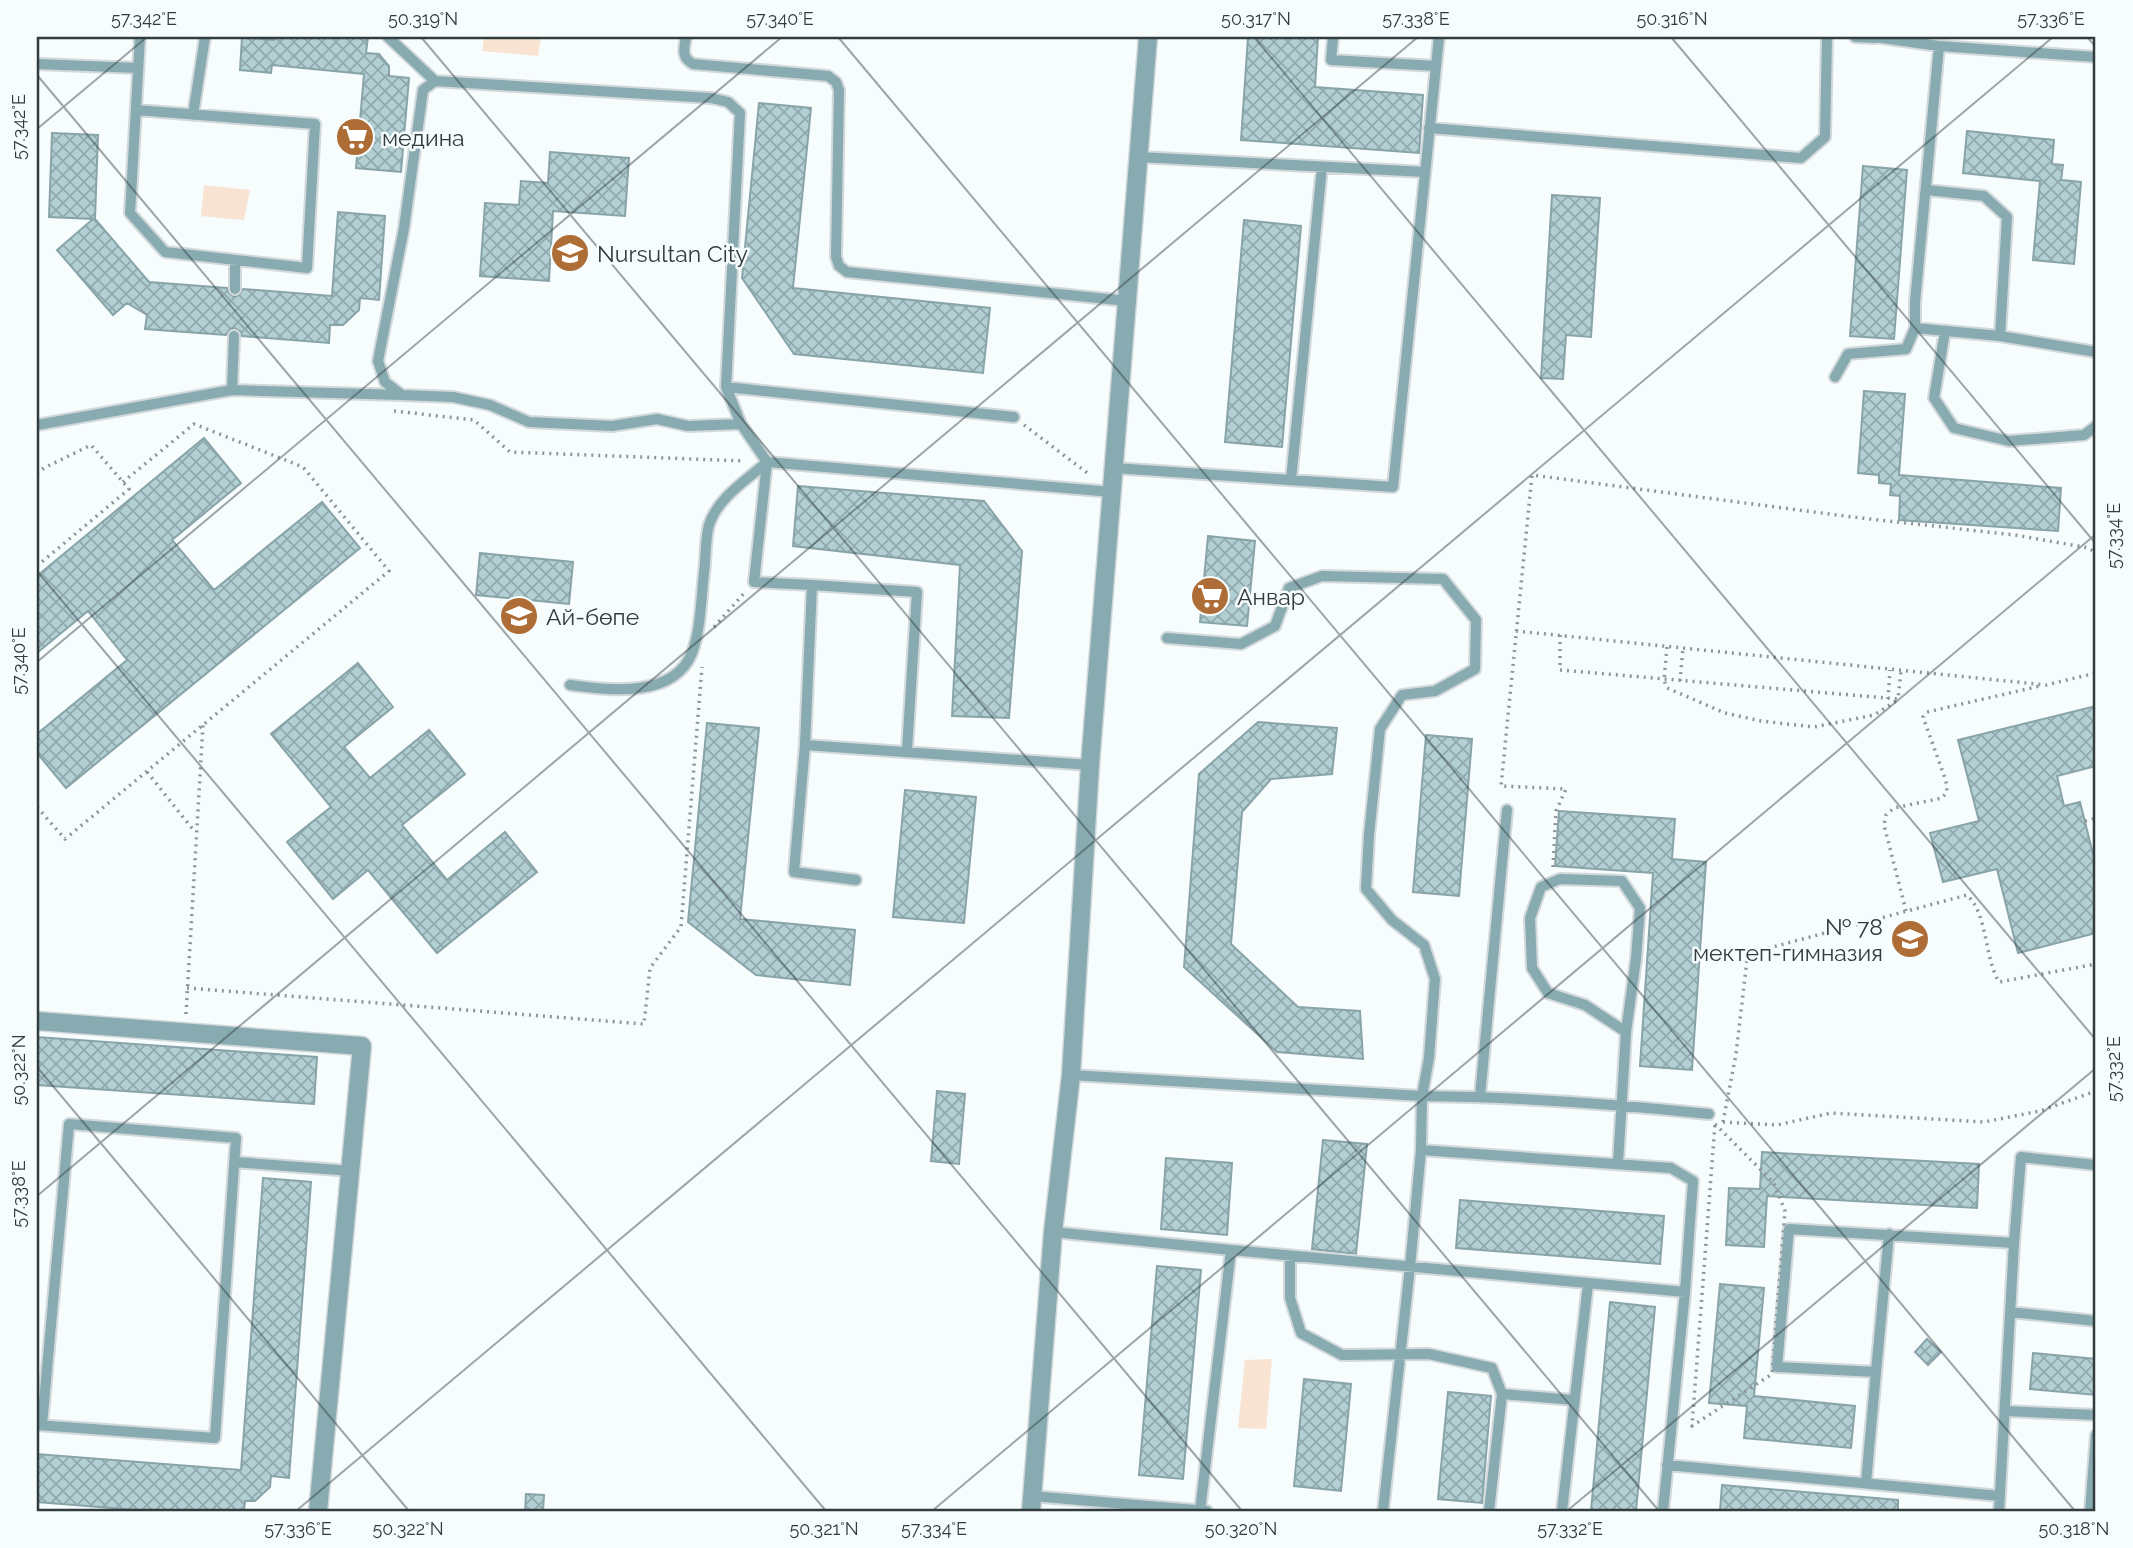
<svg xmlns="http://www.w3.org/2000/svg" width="2133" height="1548" font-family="Raleway,sans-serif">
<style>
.park{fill:#f9e4d4}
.building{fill:url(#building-cross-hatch);stroke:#88a4a9;stroke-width:2}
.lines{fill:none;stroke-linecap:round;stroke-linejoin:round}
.service-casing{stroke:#d3d9db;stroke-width:14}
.minor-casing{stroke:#d3d9db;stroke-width:21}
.tertiary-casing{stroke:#d3d9db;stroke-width:21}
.path{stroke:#8d9597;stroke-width:3.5;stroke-dasharray:2 5;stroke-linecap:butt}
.service{stroke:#88abb1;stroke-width:10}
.minor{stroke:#88abb1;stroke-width:18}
.tertiary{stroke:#88abb1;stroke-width:18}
.ticks{fill:none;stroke:#313c3e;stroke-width:2;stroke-opacity:0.45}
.labels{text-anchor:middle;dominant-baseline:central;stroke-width:5;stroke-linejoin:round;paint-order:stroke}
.poi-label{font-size:23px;fill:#313c3e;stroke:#f7fcfd;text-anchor:start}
.neatline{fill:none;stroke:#313c3e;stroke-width:2.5}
.ticks-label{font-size:18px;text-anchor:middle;fill:#313c3e}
</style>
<defs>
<pattern id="building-cross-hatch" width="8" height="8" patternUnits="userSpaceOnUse" patternTransform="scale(1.75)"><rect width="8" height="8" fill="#b2cfd4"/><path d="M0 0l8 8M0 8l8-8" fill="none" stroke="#91a9ad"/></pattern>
</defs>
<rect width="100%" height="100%" fill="#f7fcfd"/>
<!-- park -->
<path class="park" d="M484,37H541L538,56L482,51Z
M204,185L250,190L244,220L201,216Z
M1272,1359L1266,1429L1238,1428L1245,1360Z"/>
<!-- building -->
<path class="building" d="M242,37L274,40L275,37H368L366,53L379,54L389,66V76L409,78L401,172L356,168L364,74L272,65L271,73L240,70Z
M1248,37H1318L1315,87L1423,95L1419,153L1241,140Z
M759,103L811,108L793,288L990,308L983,373L794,354L742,278Z
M1967,131L2054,140L2052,164L2063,165L2061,180L2081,182L2074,264L2033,260L2040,181L1963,173Z
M52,133L98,135L95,219L149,282L227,288L229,293L234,297L239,295L243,289L332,296L338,212L385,216L379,300L360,298L359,310L343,325H330L329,343L242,336L241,332L235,328L230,329L226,335L145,329L147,315L127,303L113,315L57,250L93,219L49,217Z
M550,152L629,158L625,216L553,211L549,281L480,276L485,203L519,205L521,181L548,183Z
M1863,166L1907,170L1894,339L1850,336Z
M1552,195L1600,198L1591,337L1566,335L1563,379L1541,378Z
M1244,220L1301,226L1282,447L1225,442Z
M1864,391L1905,394L1899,475L2061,488L2058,531L1899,520L1900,496L1890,495L1891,484L1879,483V475L1858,473Z
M204,438L241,483L172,540L214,590L322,502L360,548L66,788L37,753V734L127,660L88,611L37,653V576Z
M798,486L984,501L1022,551L1009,718L952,716L960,565L793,546Z
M1208,536L1255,541L1247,626L1200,622Z
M480,553L573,562L569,604L476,595Z
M358,663L393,707L344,747L370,778L429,730L465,774L402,825L447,880L505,832L537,872L437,953L368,870L333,899L287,842L331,807L271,734Z
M2096,706V766L2057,776L2064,806L2080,802L2096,866V933L2018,953L1997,869L1943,882L1930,833L1979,821L1958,740Z
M1258,722L1337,728L1332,774L1271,779L1242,812L1231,944L1298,1007L1360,1011L1363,1059L1277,1052L1184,967L1199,774Z
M707,723L759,728L740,919L855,930L850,985L756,975L688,922Z
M1426,735L1472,739L1459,896L1413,892Z
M905,790L976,797L964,923L893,917Z
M1559,811L1675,819L1672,859L1706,862L1692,1070L1640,1066L1653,873L1555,866Z
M37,1037L317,1057L314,1104L37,1085Z
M937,1091L965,1094L959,1164L931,1161Z
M1323,1140L1367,1144L1356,1254L1312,1249Z
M1762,1152L1979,1164L1977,1208L1767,1196L1764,1247L1726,1245L1729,1188L1760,1189Z
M1166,1158L1232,1163L1227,1235L1161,1229Z
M263,1178L311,1182L289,1478L271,1476L270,1487L255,1501H245L244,1511H150L37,1502V1454L241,1470Z
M1460,1200L1664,1216L1660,1264L1456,1248Z
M1157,1266L1201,1270L1183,1479L1139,1475Z
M1720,1284L1764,1288L1754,1396L1855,1406L1851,1448L1744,1438L1747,1406L1709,1403Z
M1610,1302L1655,1307L1636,1511H1591Z
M1927,1339L1941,1352L1928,1365L1915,1352Z
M2033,1353L2096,1359V1395L2030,1389Z
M1304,1379L1351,1384L1341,1491L1294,1486Z
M1448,1392L1491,1396L1482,1503L1438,1499Z
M1722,1485L1898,1500V1511H1720Z
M526,1494L544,1495L543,1511H525Z"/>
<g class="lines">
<defs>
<path id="service" d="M388,37L435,81
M686,37C684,49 681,57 693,64L828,76L836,82L839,90L836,257L839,266L847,272L1127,301
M1333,37L1331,60L1436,66
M1855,37L1875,38
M1875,37L1939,46L2096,57
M37,64L138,68
M136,110L315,124L307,268L165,252L130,213L140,37
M193,115L205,37
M1429,128L1801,158L1825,137L1827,37
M1139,157L1425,172
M1926,190L1984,196L2007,217L2000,336
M235,289V260
M1915,328L2000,336L2096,352
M1945,331L1934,398L1954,428L2009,441L2084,435L2096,426
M1835,377L1848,354L1906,349L1915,328V302L1939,46
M726,387L1014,417
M232,390L234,336
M37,425L232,390L402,395
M1114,468L1393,487L1439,37
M1291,480L1322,167
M812,585L917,592L907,750
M1167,638L1241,644L1275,626L1289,588L1322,576L1443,579L1476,620L1475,669L1435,691L1402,695L1380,729L1369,835L1366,889L1392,920L1424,945L1435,979L1429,1058L1422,1096L1421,1150L1410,1267L1383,1511
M570,685C609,690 673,699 692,653C701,629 701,598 704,573C706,558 705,539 709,525C718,497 747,480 767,462L741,424L726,387L740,113L728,102L711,98L435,81L423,90L404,228L378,361L385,382L402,395L453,397L490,405L529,422L612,426L657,419L688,426L741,424
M805,745L1090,765
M856,880L794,872L805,745L812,585L754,582L767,462L1112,492
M1071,1075L1422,1096C1518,1097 1614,1104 1709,1114
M1480,1096L1507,810
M1421,1150L1671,1168L1693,1181L1685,1292L1663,1511
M235,1162L351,1171
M1618,1163L1626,1032L1636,959L1640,908L1622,881L1560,879L1541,887L1530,918L1532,968L1548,993L1585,1005L1626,1032
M1053,1232L1231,1250L1200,1511
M1231,1250L1685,1292
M1290,1256V1298L1301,1333L1342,1355L1429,1354L1492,1368L1502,1394
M2010,1312L2096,1321
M1876,1372L1889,1234
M2005,1411L2096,1415
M37,1425L215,1438L236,1138L69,1124L42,1425
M1667,1465L2000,1496
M1866,1483L1876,1372L1777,1367L1789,1229L2014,1243
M1032,1496L1207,1511
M1489,1511L1502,1394L1574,1400
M1562,1511L1588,1284
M1999,1511L2014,1243L2021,1157L2096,1165
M2090,1511L2096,1435"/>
<path id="minor" d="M37,1021L362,1046L318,1511"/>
<path id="tertiary" d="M1031,1511L1053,1232L1071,1075L1090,765L1148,37"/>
</defs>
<!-- service casing -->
<use href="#service" class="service-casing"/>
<!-- minor casing -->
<use href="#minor" class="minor-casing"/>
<!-- tertiary casing -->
<use href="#tertiary" class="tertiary-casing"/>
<!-- path -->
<path class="path" d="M394,411L474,420L510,452L744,461
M1024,425L1090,475
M37,474L44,468L91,445L129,489L37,566
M714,627L746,591
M1516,631L2046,685L2096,673
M1560,635V670L1898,699L1901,671
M1667,647L1664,680L1667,688L1725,713L1761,721L1814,727L1874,715L1896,701
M1680,681L1683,648
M1888,699L1890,670
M147,772L195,832
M37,807L65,839L389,571L303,467L194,424L123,482
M2085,821L2096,818
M1553,867L1556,811L1566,789L1501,786L1532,475L1852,517L2015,535L2089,548L2096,553
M1906,911L1884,825L1886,815L1894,808L1942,798L1947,792L1946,781L1923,717L1927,712L2040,686
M187,988L644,1024L650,968L681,927L702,667
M186,1014L203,725
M1723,1122L1736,1054L1747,960L1754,952L1967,895C1988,914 1984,957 1999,982L2096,964
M1723,1122L1777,1125L1831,1113L1984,1122L2040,1111L2096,1091
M1715,1124L1774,1183L1785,1211L1772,1374L1692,1426Z"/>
<!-- service -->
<use href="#service" class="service"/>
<!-- minor -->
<use href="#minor" class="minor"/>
<!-- tertiary -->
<use href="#tertiary" class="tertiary"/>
</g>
<!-- ticks -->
<path class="ticks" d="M421,37L1659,1511M838,37L2075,1511M1254,37L2096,1040M1671,37L2096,544M2087,37L2096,47M37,75L1242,1511M37,129L147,37M37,571L826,1511M37,662L782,37M37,1067L409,1511M37,1196L1418,37M296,1511L2053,37M932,1511L2096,534M1567,1511L2096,1068"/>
<!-- icons -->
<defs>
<symbol id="supermarket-disc" viewBox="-11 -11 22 22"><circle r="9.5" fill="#ae6d37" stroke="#f7fcfd"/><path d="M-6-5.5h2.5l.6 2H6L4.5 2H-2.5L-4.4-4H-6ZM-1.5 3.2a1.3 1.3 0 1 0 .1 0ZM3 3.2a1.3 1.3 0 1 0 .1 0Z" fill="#fff"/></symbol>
<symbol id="school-disc" viewBox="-11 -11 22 22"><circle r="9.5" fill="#ae6d37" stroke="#f7fcfd"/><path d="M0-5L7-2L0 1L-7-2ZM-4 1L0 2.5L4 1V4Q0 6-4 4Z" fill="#fff"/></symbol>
</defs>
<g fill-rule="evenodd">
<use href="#supermarket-disc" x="333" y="115" width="44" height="44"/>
<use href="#school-disc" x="548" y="231" width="44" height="44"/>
<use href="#supermarket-disc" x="1188" y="574" width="44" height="44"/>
<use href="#school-disc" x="497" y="594" width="44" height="44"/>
<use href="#school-disc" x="1888" y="917" width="44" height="44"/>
</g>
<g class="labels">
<!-- poi labels -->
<g class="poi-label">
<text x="382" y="137">медина</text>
<text x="597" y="253">Nursultan City</text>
<text x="1237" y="596">Анвар</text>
<text x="546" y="616">Ай-бөпе</text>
<text x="1883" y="926" text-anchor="end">№ 78<tspan x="1883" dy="26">мектеп-гимназия</tspan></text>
</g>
</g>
<!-- border -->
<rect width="2133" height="1548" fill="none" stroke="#f7fcfd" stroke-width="77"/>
<rect x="38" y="38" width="2056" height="1472" class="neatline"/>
<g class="ticks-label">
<text x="144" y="25">57.342°E</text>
<text x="423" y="25">50.319°N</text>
<text x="780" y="25">57.340°E</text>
<text x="1256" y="25">50.317°N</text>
<text x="1416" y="25">57.338°E</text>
<text x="1672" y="25">50.316°N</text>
<text x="2051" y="25">57.336°E</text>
<text transform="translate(19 127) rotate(-90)" y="6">57.342°E</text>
<text transform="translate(2114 536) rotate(-90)" y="6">57.334°E</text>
<text transform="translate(19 661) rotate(-90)" y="6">57.340°E</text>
<text transform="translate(2114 1069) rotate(-90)" y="6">57.332°E</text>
<text transform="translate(19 1070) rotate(-90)" y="6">50.322°N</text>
<text transform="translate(19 1194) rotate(-90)" y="6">57.338°E</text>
<text x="298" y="1535">57.336°E</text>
<text x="408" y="1535">50.322°N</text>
<text x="824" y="1535">50.321°N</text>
<text x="934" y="1535">57.334°E</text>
<text x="1241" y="1535">50.320°N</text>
<text x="1570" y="1535">57.332°E</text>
<text x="2074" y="1535">50.318°N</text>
</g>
</svg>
